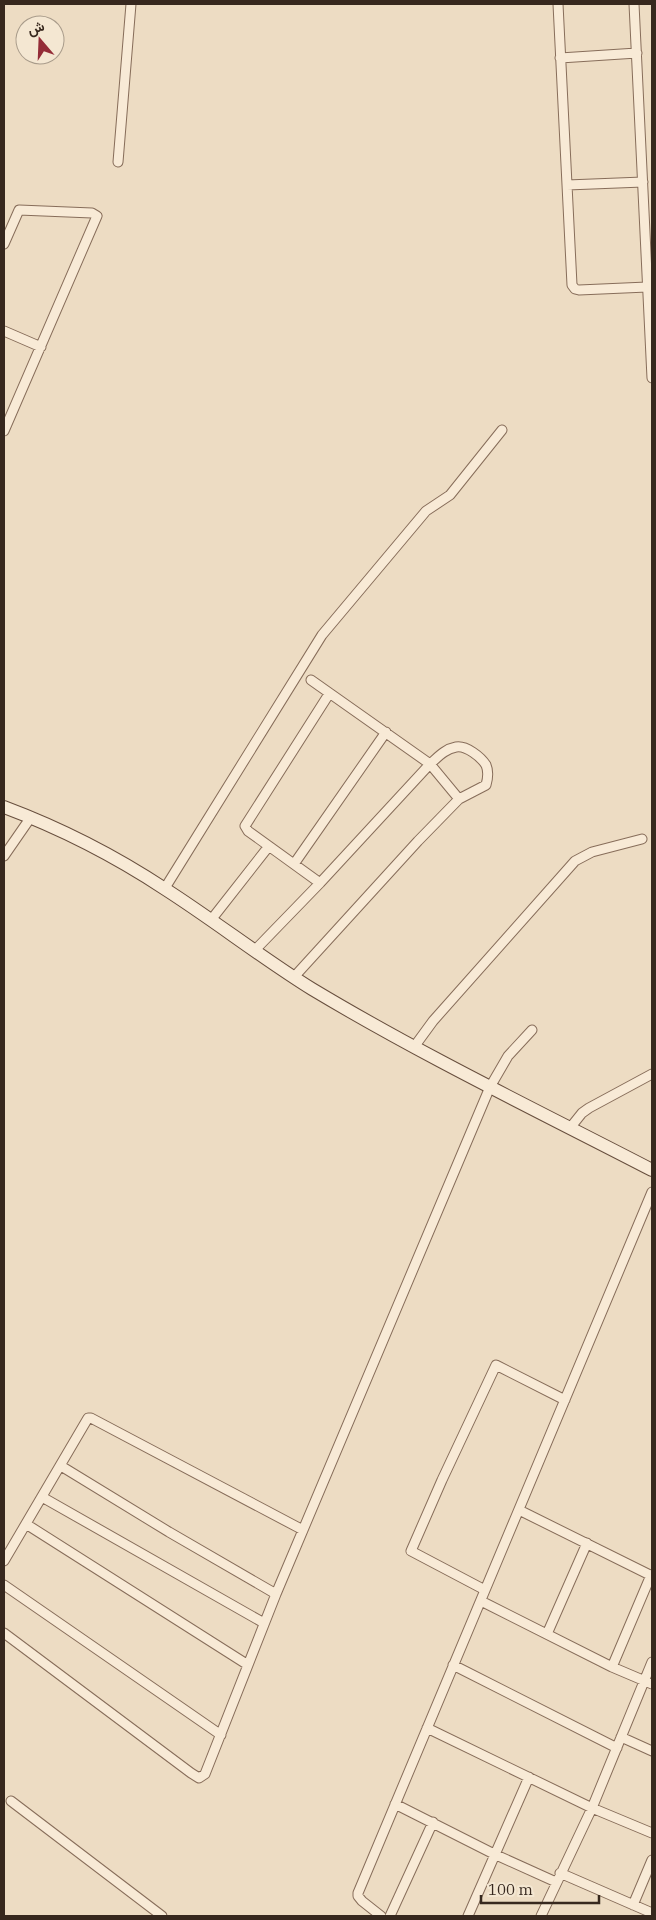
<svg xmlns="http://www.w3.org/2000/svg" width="656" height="1920" font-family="'IBM Plex Serif',Vazirmatn,serif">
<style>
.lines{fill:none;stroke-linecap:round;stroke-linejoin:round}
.minor-casing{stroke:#876d5a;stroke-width:11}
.secondary-casing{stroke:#684f3e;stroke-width:14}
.minor{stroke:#f8ead6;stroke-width:9}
.secondary{stroke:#f8ead6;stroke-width:12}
</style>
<rect width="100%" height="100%" fill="#eddcc3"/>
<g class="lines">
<defs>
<path id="minor" d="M558,4L572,285L575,289L579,290L647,287
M634,4L652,378
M560,58L637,53
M118,162L131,4
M567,185L643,182
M4,244L19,210L92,213L97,216L4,431
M4,331L41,347
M311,680L430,764L459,799
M4,856L31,817
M294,864L386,732
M320,883L248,831L245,826L329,694
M165,888L322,635L426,511L450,495L502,430
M211,920L269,846
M255,950L320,883L430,764C438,757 445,749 456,747C466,745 481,757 486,765C489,772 488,778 486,785L459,799L418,841L294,977
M414,1047L433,1021L575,861L592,852L642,839
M570,1128L582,1113L589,1108L652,1074
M61,1466L169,1532L276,1594
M42,1497L264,1623
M519,1510L652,1576
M26,1524L248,1665
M4,1561L88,1418H91L303,1530
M4,1585L221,1735
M485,1590L411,1551L442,1480L496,1365L565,1400
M481,1601L612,1667L652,1684
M4,1633L191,1773L199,1778L205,1774L276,1594L490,1087L508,1056L532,1030
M547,1634L587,1543
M453,1665L617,1748
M612,1667L651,1575
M427,1728L592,1808L652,1833
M621,1737L652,1751
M11,1801L162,1916
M395,1804L494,1854L556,1882
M560,1873L652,1913
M633,1905L652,1860
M381,1916L362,1901L358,1896V1893L652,1192
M390,1916L433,1822
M468,1916L529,1777
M541,1916L592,1808L652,1662"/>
<path id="secondary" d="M4,807C60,828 115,856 165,889C215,921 262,958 312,989C422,1055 538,1111 652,1170"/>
</defs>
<!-- minor casing -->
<use href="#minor" class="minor-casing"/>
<!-- secondary casing -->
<use href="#secondary" class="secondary-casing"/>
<!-- minor -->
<use href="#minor" class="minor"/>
<!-- secondary -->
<use href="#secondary" class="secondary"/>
</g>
<!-- border -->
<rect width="656" height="1920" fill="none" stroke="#37281e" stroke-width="10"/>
<!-- north arrow -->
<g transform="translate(40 40) rotate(341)"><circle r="24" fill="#f4e7d2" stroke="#a89b8a"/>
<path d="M0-4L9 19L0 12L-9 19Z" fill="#942c37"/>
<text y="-8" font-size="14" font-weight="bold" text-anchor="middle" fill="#37281e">ش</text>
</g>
<!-- scale -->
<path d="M481 1895v8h118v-8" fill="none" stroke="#37281e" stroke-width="2.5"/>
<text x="488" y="1895" font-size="15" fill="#37281e" stroke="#f4e7d2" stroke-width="4" paint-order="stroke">100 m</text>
</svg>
